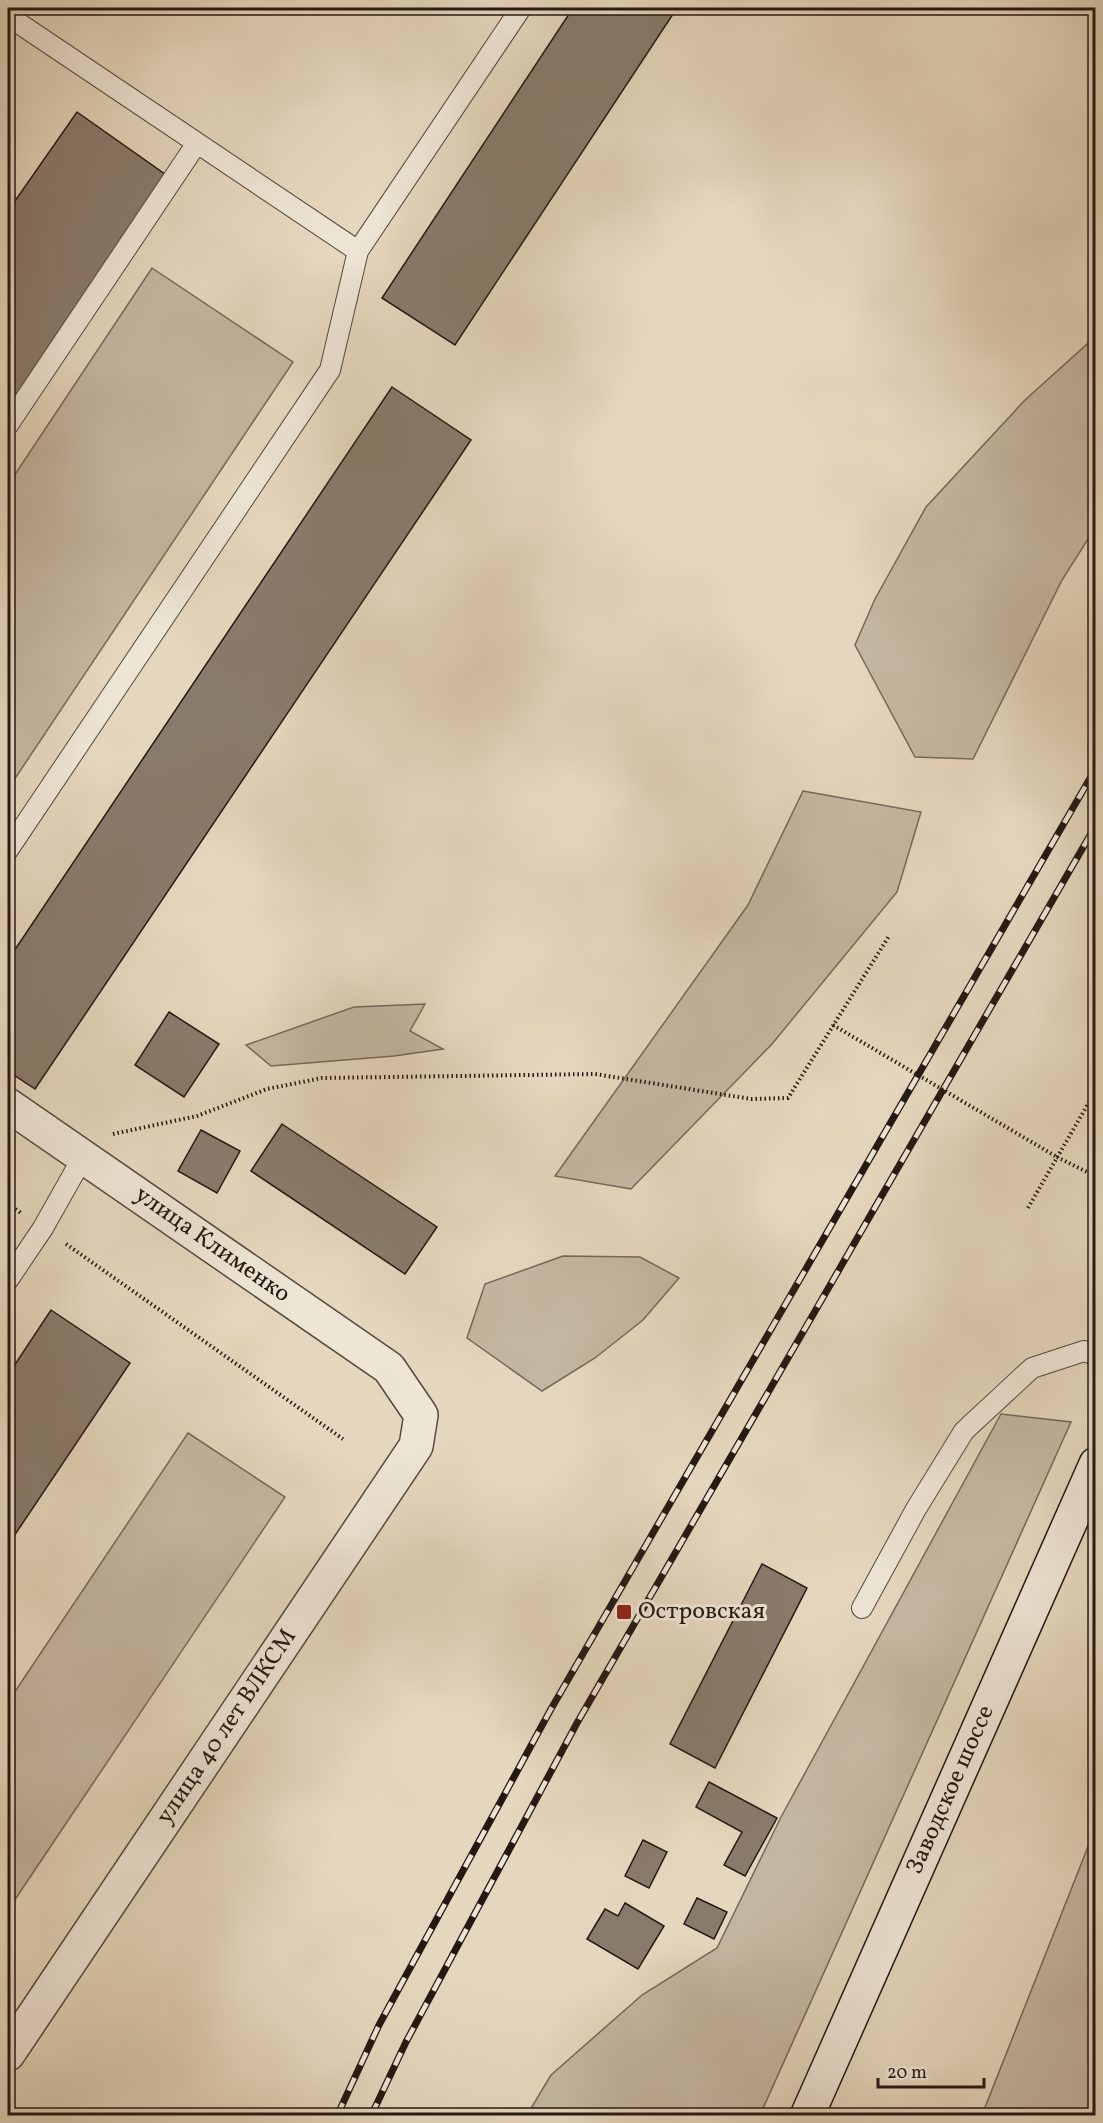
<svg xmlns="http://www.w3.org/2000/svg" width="1103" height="2123" font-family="Vollkorn,serif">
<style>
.green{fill:#c4b7a1;stroke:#74685a;stroke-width:1.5}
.building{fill:#897b6c;stroke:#251813;stroke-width:1.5}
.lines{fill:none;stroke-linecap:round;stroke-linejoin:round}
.lane-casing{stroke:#55483e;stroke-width:22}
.street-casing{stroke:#55483e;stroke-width:36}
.secondary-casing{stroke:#251813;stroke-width:36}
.path{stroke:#251813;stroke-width:4;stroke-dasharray:1.5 3;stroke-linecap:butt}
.lane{stroke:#eee5d5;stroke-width:20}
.street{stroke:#eee5d5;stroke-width:33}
.secondary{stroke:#eee5d5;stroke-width:33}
.rail-casing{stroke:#251813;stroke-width:7}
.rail{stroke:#eee5d5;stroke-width:4.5;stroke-dasharray:14;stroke-linecap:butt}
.path-bridge{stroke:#251813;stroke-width:4;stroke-dasharray:1.5 3;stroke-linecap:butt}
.poi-dot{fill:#8f2418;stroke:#eee5d5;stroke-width:2}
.labels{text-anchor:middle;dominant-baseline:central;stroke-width:6;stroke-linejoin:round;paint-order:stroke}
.street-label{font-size:24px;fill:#251813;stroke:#eee5d5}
.poi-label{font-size:24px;fill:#251813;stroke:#eee5d5;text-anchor:start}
</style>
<rect width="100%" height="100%" fill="#e5d7be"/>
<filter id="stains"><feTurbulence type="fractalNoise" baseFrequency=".00333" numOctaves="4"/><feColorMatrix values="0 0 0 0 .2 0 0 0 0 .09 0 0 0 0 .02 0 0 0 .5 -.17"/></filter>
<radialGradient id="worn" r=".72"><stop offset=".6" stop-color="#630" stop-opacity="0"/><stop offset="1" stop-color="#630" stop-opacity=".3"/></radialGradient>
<!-- green -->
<path class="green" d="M152,268L293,362L8,789V485Z
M1095,337V528L1062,580L973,759L915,757L855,645L875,599L926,507L1025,400Z
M803,791L921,812L897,892L772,1044L631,1189L555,1176L748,905Z
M425,1004L410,1031L443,1049L394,1056L271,1066L246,1045L354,1007Z
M563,1256L640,1257L679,1278L643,1320L595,1358L542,1391L467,1338L485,1284Z
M1001,1414L1071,1422L760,2115H527L551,2075L642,1995L717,1948L781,1817Z
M188,1433L285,1497L8,1910V1702Z
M1095,1829V2115H982Z"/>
<!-- building -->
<path class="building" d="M573,8H677L455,345L382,298Z
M77,112L169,177L8,407V211Z
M392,387L471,440L35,1089L8,1071V960Z
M169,1012L219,1044L184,1097L135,1065Z
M282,1124L437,1227L405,1274L251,1171Z
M201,1130L240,1151L217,1193L178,1171Z
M51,1310L130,1363L8,1545V1375Z
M762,1564L807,1588L715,1768L670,1744Z
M709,1782L777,1818L745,1876L724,1865L742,1832L696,1807Z
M643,1840L667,1852L649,1888L625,1876Z
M697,1898L727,1912L714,1939L684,1924Z
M625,1903L664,1926L638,1969L587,1939L605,1909L618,1916Z"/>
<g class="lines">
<defs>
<path id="lane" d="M8,16L358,251L521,8
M8,425L197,143
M8,850L330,370L358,251
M8,1280L43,1228L83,1157
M862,1608L916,1509L964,1431L1032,1368L1084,1351L1096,1355"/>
<path id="street" d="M8,1105L389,1368L421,1415L416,1446L8,2054"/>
<path id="secondary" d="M807,2116L1096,1464"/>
</defs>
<!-- lane casing -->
<use href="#lane" class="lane-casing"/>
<!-- street casing -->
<use href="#street" class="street-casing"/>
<!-- secondary casing -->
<use href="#secondary" class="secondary-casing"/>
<!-- path -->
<path class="path" d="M113,1134L197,1116L267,1089L322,1078L595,1074L751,1099L788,1098L889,936
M1057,1157L1087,1172
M8,1204L21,1213
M1028,1208L1096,1090
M66,1244L343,1439"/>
<!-- lane -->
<use href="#lane" class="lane"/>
<!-- street -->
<use href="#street" class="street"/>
<!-- secondary -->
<use href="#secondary" class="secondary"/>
<defs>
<path id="rail" d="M337,2116L379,2025L551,1709L1096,768
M371,2116L406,2042L577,1723L1096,825"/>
</defs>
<!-- rail casing -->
<use href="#rail" class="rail-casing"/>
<!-- rail -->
<use href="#rail" class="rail"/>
<!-- path-bridge -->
<path class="path-bridge" d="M833,1025L1057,1157"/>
</g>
<!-- markers -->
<rect class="poi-dot" x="616" y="1604" width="16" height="16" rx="3"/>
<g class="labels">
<!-- street labels -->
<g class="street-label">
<text transform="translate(212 1245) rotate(35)">улица Клименко</text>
<text transform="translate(227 1727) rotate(-56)">улица 40 лет ВЛКСМ</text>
<text transform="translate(951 1790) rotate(-66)">Заводское шоссе</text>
</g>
<!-- poi labels -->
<g class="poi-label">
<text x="638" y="1612">Островская</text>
</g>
</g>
<!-- margin -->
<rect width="1103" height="2123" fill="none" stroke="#e5d7be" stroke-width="30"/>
<rect x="9" y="9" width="1085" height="2105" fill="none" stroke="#251813" stroke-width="3"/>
<rect x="15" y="15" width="1073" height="2093" fill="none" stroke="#251813" stroke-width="1.5"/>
<!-- scale -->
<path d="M878 2078v9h106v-9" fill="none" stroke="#251813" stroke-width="3"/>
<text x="887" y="2078" font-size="18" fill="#251813" stroke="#eee5d5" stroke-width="4.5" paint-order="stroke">20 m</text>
<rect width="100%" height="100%" filter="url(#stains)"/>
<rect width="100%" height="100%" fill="url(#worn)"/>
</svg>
